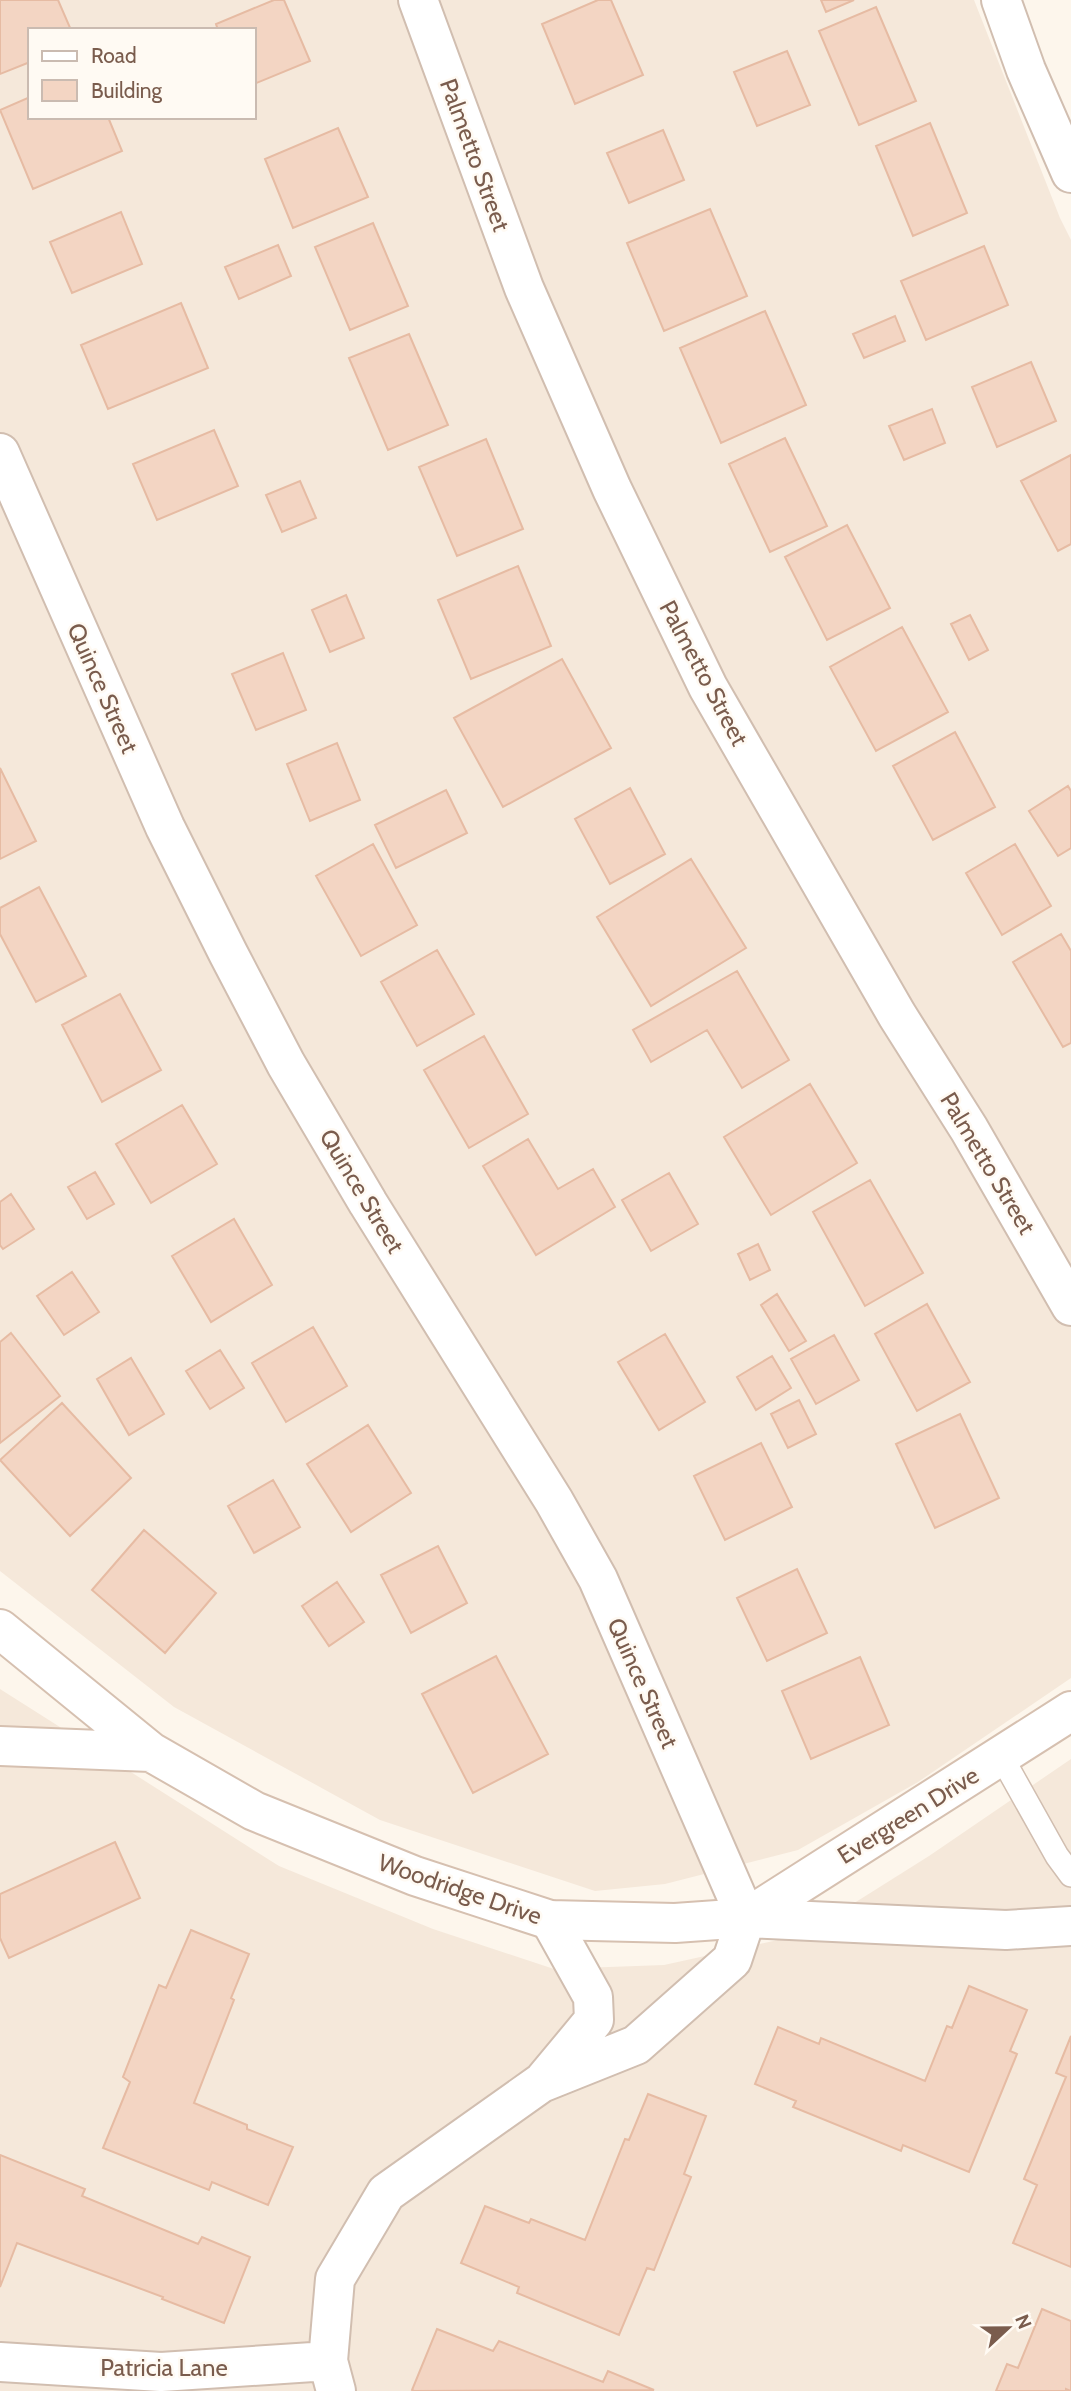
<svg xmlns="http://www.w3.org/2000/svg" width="1071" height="2391" font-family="Cabin,sans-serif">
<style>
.residential{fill:#f5e8da;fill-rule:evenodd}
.building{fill:#f3d5c3;stroke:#e6bba3;stroke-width:2}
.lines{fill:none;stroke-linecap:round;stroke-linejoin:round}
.lane-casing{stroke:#d1beb0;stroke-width:26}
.street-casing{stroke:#d1beb0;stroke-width:42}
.secondary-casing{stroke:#d6c0b0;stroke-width:42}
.lane{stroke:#fff;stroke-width:23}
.street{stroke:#fff;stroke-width:38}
.secondary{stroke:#fff;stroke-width:38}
.labels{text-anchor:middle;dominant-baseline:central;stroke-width:5;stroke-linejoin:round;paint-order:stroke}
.street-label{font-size:24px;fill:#7a5c4d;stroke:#fffaf3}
</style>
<rect width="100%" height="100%" fill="#fdf6ec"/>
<!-- residential -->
<path class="residential" d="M0,0H974L1060,218L1071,240V1678L918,1782L798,1850L665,1884L595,1891L380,1820L174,1707L0,1571ZM30,30H254V117H30Z
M0,1689L279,1866L433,1929L554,1969L664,1965L805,1934L929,1856L1071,1759V2391H0Z"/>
<!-- building -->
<path class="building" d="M0,0H58L71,30H30V62L0,74Z
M274,0H284L310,61L254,84V30H218L216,24Z
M598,0H611L643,75L575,104L542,24Z
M821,0H854L826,12Z
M876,7L916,101L859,125L819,31Z
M787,51L810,105L757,126L734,72Z
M30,97V117H108L122,151L33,189L0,110Z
M930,123L967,213L913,236L876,146Z
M338,128L368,197L293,228L265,159Z
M663,130L684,180L629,203L607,153Z
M710,209L747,296L664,331L627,243Z
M121,212L142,264L72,293L50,242Z
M373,223L408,306L350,330L315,247Z
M278,245L291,276L239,299L225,267Z
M984,246L1008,305L926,340L901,281Z
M181,303L208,368L108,409L81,345Z
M765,311L806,405L721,443L680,348Z
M895,316L905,341L864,358L853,334Z
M409,334L448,425L388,450L349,358Z
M1031,362L1056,421L997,447L972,387Z
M932,409L945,443L904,460L889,426Z
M214,430L238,486L157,520L133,464Z
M785,438L827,526L770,552L729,464Z
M486,439L523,529L457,556L419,467Z
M1071,455V544L1058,551L1021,481Z
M300,481L316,518L282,532L266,495Z
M847,525L890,608L827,640L785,557Z
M518,566L551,646L471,679L438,600Z
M346,595L364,638L330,652L312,610Z
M970,615L988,650L969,660L951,624Z
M902,627L948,712L876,751L830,667Z
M283,653L306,710L256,730L232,674Z
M562,659L611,748L503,807L454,718Z
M955,732L995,807L933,840L893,766Z
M337,743L360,800L310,821L287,764Z
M0,768L36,841L0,859Z
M1068,786L1071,791V848L1058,856L1029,811Z
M630,788L665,854L610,884L575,819Z
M446,790L467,833L396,868L375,825Z
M373,844L417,925L361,956L316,876Z
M1015,844L1051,906L1002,935L966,873Z
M691,859L746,948L651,1006L597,917Z
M39,887L86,976L36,1002L0,934V908Z
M1061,934L1071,951V1043L1063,1047L1013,962Z
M437,950L474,1014L417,1046L381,982Z
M737,971L789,1060L742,1088L707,1030L651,1062L633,1030Z
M120,994L161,1070L102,1102L62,1025Z
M484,1036L528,1114L469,1148L424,1070Z
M810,1084L857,1163L771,1215L724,1137Z
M182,1105L217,1164L151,1203L116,1144Z
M528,1139L558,1189L593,1169L615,1207L536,1255L483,1166Z
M95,1172L114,1204L87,1219L68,1187Z
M669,1173L698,1224L651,1251L622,1200Z
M870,1180L923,1273L865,1306L813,1212Z
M11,1194L34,1229L3,1249L0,1245V1202Z
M234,1219L272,1285L211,1322L172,1256Z
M758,1244L770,1270L750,1280L738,1254Z
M72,1272L99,1312L64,1335L37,1296Z
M777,1294L806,1341L789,1351L761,1305Z
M927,1304L970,1382L917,1411L875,1334Z
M313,1327L347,1386L286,1422L252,1363Z
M11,1333L60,1396L0,1443V1342Z
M665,1334L705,1402L659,1430L618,1362Z
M834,1335L859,1380L816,1404L791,1359Z
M220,1350L244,1388L210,1409L186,1371Z
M772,1356L791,1388L756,1410L737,1377Z
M131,1358L164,1414L129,1435L97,1379Z
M799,1400L816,1434L788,1448L771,1414Z
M62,1403L131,1478L70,1536L0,1460Z
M960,1414L999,1498L935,1528L896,1444Z
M368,1425L411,1493L351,1532L307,1464Z
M761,1443L792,1507L725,1540L694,1476Z
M273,1480L300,1527L254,1553L228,1506Z
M144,1530L216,1593L165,1653L92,1590Z
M438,1546L467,1603L411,1633L381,1575Z
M797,1569L827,1633L767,1661L737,1598Z
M337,1582L364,1622L329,1646L302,1606Z
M496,1656L548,1754L473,1793L422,1694Z
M860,1657L889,1725L811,1759L782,1691Z
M115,1842L140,1898L9,1958L0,1938V1894Z
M191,1930L249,1954L231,1998L234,2000L194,2103L247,2125V2129L293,2147L268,2205L212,2182L209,2190L103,2148L130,2082L123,2077L159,1985L166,1988Z
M969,1986L1027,2010L1010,2051L1017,2054L969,2172L903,2145L901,2151L793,2107L796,2101L755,2084L778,2027L819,2044L821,2038L925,2081L947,2026L952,2028Z
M1071,2036V2267L1013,2243L1037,2185L1024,2179L1066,2077L1056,2073Z
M648,2094L706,2116L684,2174L691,2177L654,2270L647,2268L619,2335L517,2293L519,2287L461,2263L485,2206L529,2223L531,2219L585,2240L625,2139L629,2140Z
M0,2155L85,2189L82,2196L198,2244L202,2237L250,2257L224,2323L162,2299L163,2297L17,2243L0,2287Z
M1042,2309L1071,2321V2391L1066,2389V2391H996L1007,2364L1018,2368Z
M437,2329L493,2351L499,2341L603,2382L608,2371L654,2390L414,2391L412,2390Z"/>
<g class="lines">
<defs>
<path id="lane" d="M1001,1756L1057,1856L1071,1875"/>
<path id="street" d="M418,0L524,288L612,489L708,687L897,1015L969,1129L1071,1306
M1001,0L1026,70L1071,173
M0,453L165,827L228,953L286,1064L368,1203L554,1501L598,1579L746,1918
M746,1918L1006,1930L1071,1926
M545,2079L594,2020L593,1997L550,1920
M0,2362L161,2372L328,2361
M336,2391L328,2361L335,2279L386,2193L541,2083L636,2045L732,1960L746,1918"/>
<path id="secondary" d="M0,1629L151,1752L254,1811L415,1876L550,1920L675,1923L746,1918L1071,1711
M0,1746L151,1752"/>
</defs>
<!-- lane casing -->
<use href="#lane" class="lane-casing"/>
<!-- street casing -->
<use href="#street" class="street-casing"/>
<!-- secondary casing -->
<use href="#secondary" class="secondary-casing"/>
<!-- lane -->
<use href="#lane" class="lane"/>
<!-- street -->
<use href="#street" class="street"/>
<!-- secondary -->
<use href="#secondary" class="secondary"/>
</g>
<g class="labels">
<!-- street labels -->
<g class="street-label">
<text transform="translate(475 155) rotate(70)">Palmetto Street</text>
<text transform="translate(704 673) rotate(62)">Palmetto Street</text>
<text transform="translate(103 688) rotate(66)">Quince Street</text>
<text transform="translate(988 1163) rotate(59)">Palmetto Street</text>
<text transform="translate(362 1191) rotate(59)">Quince Street</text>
<text transform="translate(643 1683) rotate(66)">Quince Street</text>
<text transform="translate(908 1815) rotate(-32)">Evergreen Drive</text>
<text transform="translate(460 1889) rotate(19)">Woodridge Drive</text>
<text x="164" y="2367">Patricia Lane</text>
</g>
</g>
<!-- legend -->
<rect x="28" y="28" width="228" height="91" fill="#fffaf3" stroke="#cabbb1" stroke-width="2"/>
<rect x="42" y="51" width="35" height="10" fill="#ffffff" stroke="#cabbb1" stroke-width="2"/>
<text x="91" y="63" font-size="21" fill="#7a5c4d">Road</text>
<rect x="42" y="80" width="35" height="21" fill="#f3d5c3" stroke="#cabbb1" stroke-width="2"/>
<text x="91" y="98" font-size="21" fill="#7a5c4d">Building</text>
<!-- north arrow -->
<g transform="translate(1008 2328) rotate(68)" stroke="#fffaf3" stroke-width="5" paint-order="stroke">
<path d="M0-5L12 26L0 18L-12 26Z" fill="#7a5c4d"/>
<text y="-10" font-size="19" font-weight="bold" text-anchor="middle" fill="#7a5c4d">N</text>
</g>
</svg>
